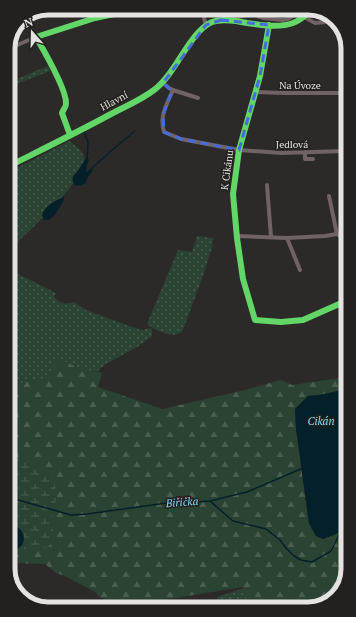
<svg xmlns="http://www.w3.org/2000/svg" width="356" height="617" font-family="'PT Serif',serif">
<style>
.green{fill:url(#green-dots)}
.forest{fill:url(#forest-firs)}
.wetland{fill:url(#wetland-marsh)}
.water{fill:#04212a}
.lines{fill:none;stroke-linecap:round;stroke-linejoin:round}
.stream{stroke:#04212a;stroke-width:1.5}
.street{stroke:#706265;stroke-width:4}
.fast{stroke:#63d668;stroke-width:6}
.marked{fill:none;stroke:#456cda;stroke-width:3;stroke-dasharray:8 5;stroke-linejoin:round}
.labels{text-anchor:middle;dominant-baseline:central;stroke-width:3;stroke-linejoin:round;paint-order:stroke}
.street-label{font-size:10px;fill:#e4e3e1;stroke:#22211d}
.water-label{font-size:11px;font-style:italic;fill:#7fddfd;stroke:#22211d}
.rim{fill:none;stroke:#e4e3e1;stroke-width:5}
</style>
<defs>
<pattern id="green-dots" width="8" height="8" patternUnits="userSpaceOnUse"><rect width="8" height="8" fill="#2b4332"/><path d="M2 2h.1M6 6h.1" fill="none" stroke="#4a5e4f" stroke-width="1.8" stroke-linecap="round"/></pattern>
<pattern id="forest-firs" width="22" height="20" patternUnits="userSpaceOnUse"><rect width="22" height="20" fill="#2b4332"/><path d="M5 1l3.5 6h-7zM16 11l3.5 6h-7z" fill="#4a5e4f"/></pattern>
<pattern id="wetland-marsh" width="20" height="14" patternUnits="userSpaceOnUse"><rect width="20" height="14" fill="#2b4332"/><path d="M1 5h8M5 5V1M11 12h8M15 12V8" fill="none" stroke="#4a5e4f"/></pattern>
</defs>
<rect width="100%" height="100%" fill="#2b2a28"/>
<!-- green -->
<path class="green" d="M48,66L50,71L14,85H8V79L12,81Z
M69,141C75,145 84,151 84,159C86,181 25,234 10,250L9,172L48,152Z
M197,236L213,238L212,247L204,273L183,330C176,341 155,330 147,324L178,250L192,252Z
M10,270L56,293L54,297C61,304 65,305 74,302L86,310L135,328L142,330L150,328L152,329V336L137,347L106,364L96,372L82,369L63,361L46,378L22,383L11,384Z
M241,589H244L251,606L219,607L217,597Z"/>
<!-- forest -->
<path class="forest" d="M57,360C70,363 82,370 96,372L98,371L102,373L98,387L162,409L245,390L280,380L284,381L292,385L347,377V389L319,395L308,396L295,409L296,429L309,524L316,536L323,539L341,532L348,527V570L341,591L326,605L266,606V603L258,606H249L242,587L151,602L135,608H120L98,596L95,592L65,576L56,573L45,564L12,563V551H14L19,528L12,524L11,385H16L19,383L46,378Z"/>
<!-- wetland -->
<path class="wetland" d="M11,455L42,468L53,475L57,495L52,516L53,529L51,544L46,548H32L14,551L22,546L19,528L12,524Z"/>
<!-- water -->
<path class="water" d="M87,158H88L89,160L87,165L86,172L91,169L93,170L91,173L88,177L86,183C81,185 79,187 74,185C70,175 75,176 79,169C82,165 83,161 87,158Z
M64,197V200L55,215L49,220H44L42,216C44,206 54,201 64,197Z
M347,389L348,527L341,532L323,539L316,536L309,523L296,429L295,409L308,396L319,395Z
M12,524C14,526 18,527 20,529C28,539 23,549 12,551Z"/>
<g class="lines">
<!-- stream -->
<path class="stream" d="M84,132L88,142L87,159
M91,169L111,151L135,131
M11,498L71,515L87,514L174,502H195L210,501L226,497L247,492L303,468
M210,501L233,521L266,529L280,540L286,548L294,556L301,560L312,562L331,551L341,531"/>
<!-- street -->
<path class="street" d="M247,8L250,11L251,14
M259,17L260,8
M304,17L315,23L336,21
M231,20L234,18L251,14H254L263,18L283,20L288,19L306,8H309
M206,25L204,18L206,13V8
M8,49L36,37
M163,83L169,88L173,90C167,104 159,116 164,132L181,139L239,150L282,153L345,151
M173,90L198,98
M255,92L285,93H344
M305,152V159H313
M267,185L271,237
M329,196L337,234
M337,234L346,241
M237,236L287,238L325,236L337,234H346
M287,238L300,270"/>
<!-- fast -->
<path class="fast" d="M269,25L260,76L239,150L233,194L237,238L243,279L255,320L281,322L303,320L346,301
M70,135L62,113C63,110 66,107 66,104C67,91 43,49 36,37L95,18L142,8
M9,166C43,149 78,132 111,114C126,106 141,100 154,90C176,74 189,32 212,22C220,19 228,20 236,21C253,24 277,29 293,23C301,20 307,14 313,9"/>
</g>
<!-- marked area -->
<path class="marked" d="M221,20L269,25L260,76L239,150L181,139L164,132L163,115L172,91L163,83L206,25Z"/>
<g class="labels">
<!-- street labels -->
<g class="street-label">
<text x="300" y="85">Na Úvoze</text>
<text transform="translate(114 101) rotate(-28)">Hlavní</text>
<text x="292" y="144">Jedlová</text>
<text transform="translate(227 170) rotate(-82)">K Cikánu</text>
</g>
<!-- water labels -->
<g class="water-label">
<text x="321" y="421">Cikán</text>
<text transform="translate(182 502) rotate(-4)">Biřička</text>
</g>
</g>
<!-- crop -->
<path d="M0 0H356V617H0ZM48 15H308A33 33 0 0 1 341 48V569A33 33 0 0 1 308 602H48A33 33 0 0 1 15 569V48A33 33 0 0 1 48 15Z" fill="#22211d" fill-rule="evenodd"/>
<path class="rim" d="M48 15H308A33 33 0 0 1 341 48V569A33 33 0 0 1 308 602H48A33 33 0 0 1 15 569V48A33 33 0 0 1 48 15Z"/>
<!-- north arrow -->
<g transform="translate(32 32) rotate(340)" stroke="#22211d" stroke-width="3" paint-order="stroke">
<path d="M0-3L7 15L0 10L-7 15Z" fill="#e4e3e1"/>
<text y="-6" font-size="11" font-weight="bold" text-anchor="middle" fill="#e4e3e1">N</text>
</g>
</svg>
